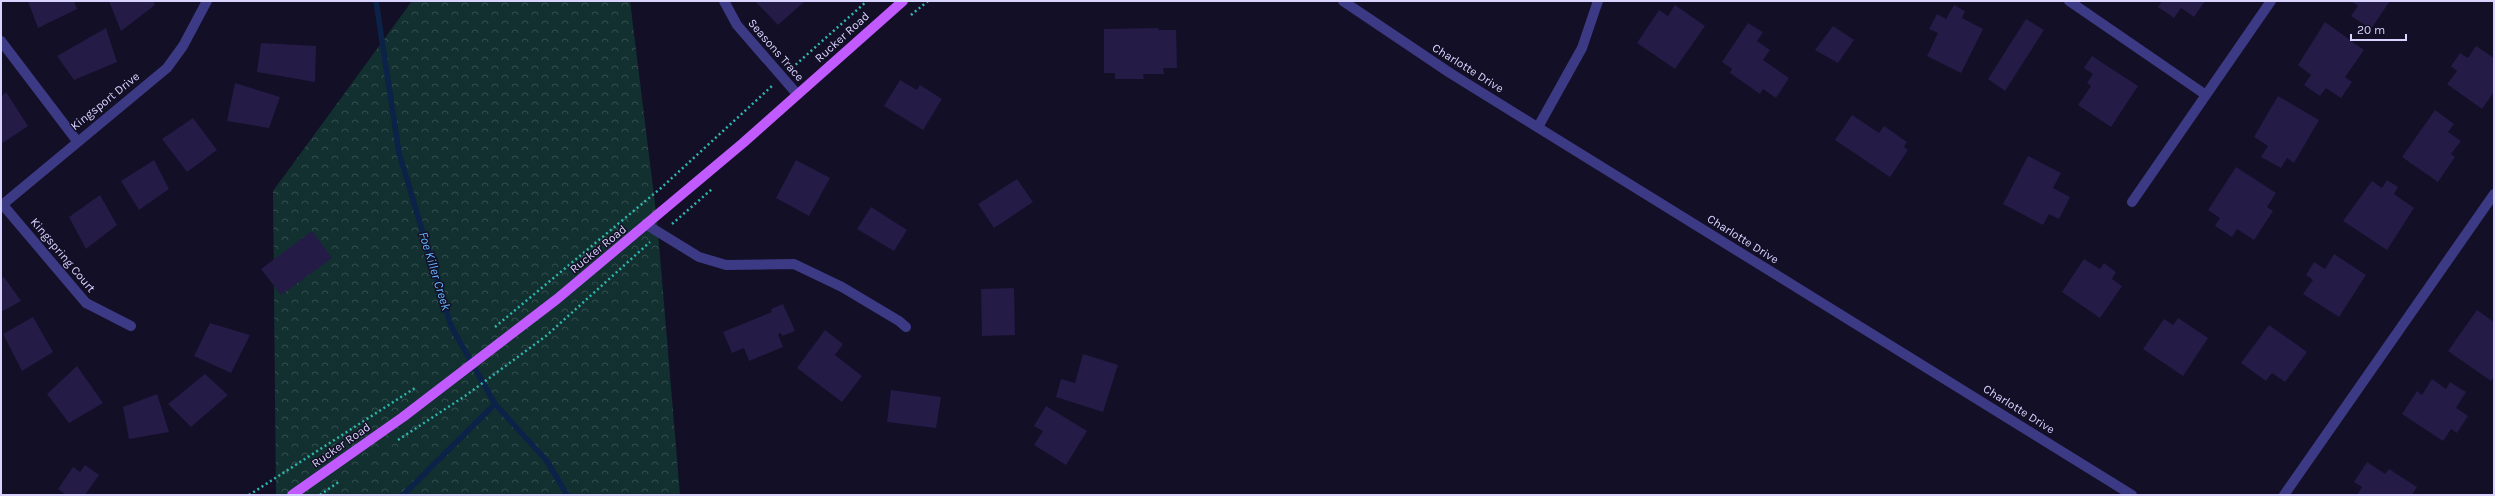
<svg xmlns="http://www.w3.org/2000/svg" width="2495" height="496" font-family="Karla,sans-serif">
<style>
.forest{fill:url(#forest-crowns)}
.lines{fill:none;stroke-linecap:round;stroke-linejoin:round}
.stream{stroke:#0c2248;stroke-width:5.5}
.building{fill:#241b47}
.path{stroke:#2fb8b0;stroke-width:2.5;stroke-dasharray:2 3;stroke-linecap:butt}
.minor{stroke:#3d3a85;stroke-width:10}
.major{stroke:#c25bff;stroke-width:10}
.labels{text-anchor:middle;dominant-baseline:central;stroke-width:3;stroke-linejoin:round;paint-order:stroke}
.street-label{font-size:12px;fill:#d9d4ff;stroke:#130f26}
.water-label{font-size:13px;font-style:italic;fill:#62b6ff;stroke:#130f26}
</style>
<defs>
<pattern id="forest-crowns" width="20" height="18" patternUnits="userSpaceOnUse"><rect width="20" height="18" fill="#12302f"/><path d="M2 6a3 3 0 1 1 6 0M12 15a3 3 0 1 1 6 0" fill="none" stroke="#344d4e"/></pattern>
</defs>
<rect width="100%" height="100%" fill="#130f26"/>
<!-- forest -->
<path class="forest" d="M412,1H630L657,220L680,495H276L273,191Z"/>
<g class="lines">
<!-- stream -->
<path class="stream" d="M376,1L399,153L451,326L495,404L403,495
M495,404L547,461L567,495"/>
</g>
<!-- building -->
<path class="building" d="M28,1H74L77,9L38,28Z
M109,1H153L155,5L121,31Z
M755,1H805L778,25Z
M2162,1H2205L2194,17L2181,8L2174,18L2158,7Z
M2351,1H2390L2371,29L2351,16L2358,6Z
M1675,5L1705,26L1675,69L1637,43L1659,10L1668,16Z
M1954,5L1965,11L1962,18L1983,29L1961,73L1927,56L1938,33L1929,29L1937,14L1946,19Z
M2026,19L2044,30L2005,91L1988,79Z
M2325,22L2364,50L2345,77L2352,82L2341,98L2326,88L2320,96L2304,85L2311,75L2298,65Z
M1748,23L1763,32L1757,41L1770,50L1763,60L1789,78L1776,98L1763,89L1760,94L1730,73L1732,69L1722,62Z
M1833,26L1854,40L1838,63L1815,50Z
M106,28L117,62L74,80L57,56Z
M1159,28L1158,30H1176L1177,68H1163L1164,74H1143L1144,79H1115V73H1104V29Z
M261,43L316,46L315,82L257,72Z
M2476,46L2494,58V92L2482,109L2447,84L2457,71L2451,66L2460,53L2468,58Z
M2092,56L2138,86L2111,127L2078,105L2091,86L2087,83L2093,74L2084,68Z
M900,80L917,90L920,85L942,99L923,130L884,106Z
M235,83L280,97L269,128L227,121Z
M6,92L28,126L1,144V97Z
M2278,96L2319,120L2294,163L2287,158L2281,168L2261,157L2268,146L2254,137Z
M2435,110L2454,124L2448,132L2461,141L2451,154L2455,157L2438,182L2402,157Z
M1852,115L1879,133L1884,126L1907,142L1904,147L1908,150L1890,177L1835,140Z
M193,118L217,150L187,172L162,139Z
M2028,156L2061,173L2053,188L2070,197L2059,219L2049,214L2043,225L2003,204Z
M154,160L169,189L139,210L121,181Z
M796,160L830,178L809,216L776,198Z
M2236,167L2276,193L2267,207L2273,211L2254,240L2237,229L2232,237L2215,226L2220,218L2208,210Z
M1017,179L1033,202L994,228L978,204Z
M2387,180L2398,187L2394,194L2414,208L2387,250L2343,221L2372,181L2382,188Z
M100,195L117,225L86,249L69,217Z
M871,207L907,230L894,251L857,229Z
M312,231L332,258L281,295L261,269Z
M2334,254L2366,275L2339,317L2303,294L2313,280L2306,275L2314,262L2325,269Z
M2084,259L2100,269L2104,263L2116,272L2112,279L2122,286L2100,318L2062,292Z
M4,277L21,301L1,312V279Z
M1014,288L1015,335L982,336L981,289Z
M783,304L795,331L782,336L781,333L778,334L783,347L749,361L744,348L732,353L723,332L772,312L771,309Z
M2477,310L2494,322V377L2491,381L2448,351Z
M33,317L53,352L22,371L3,334Z
M2178,318L2208,338L2183,376L2143,349L2164,319L2173,325Z
M210,323L250,335L231,373L194,356Z
M2269,325L2307,352L2285,382L2272,373L2266,381L2241,363Z
M825,330L843,344L835,355L862,376L842,402L797,368Z
M1083,354L1118,365L1103,412L1056,397L1061,379L1075,383Z
M77,366L103,403L69,423L47,394Z
M205,374L228,395L191,427L168,404Z
M2432,379L2446,389L2450,382L2466,392L2456,408L2468,416L2457,433L2451,429L2443,441L2402,414L2417,391L2422,395Z
M891,390L941,397L936,428L887,422Z
M157,394L169,432L129,439L123,407Z
M1046,406L1087,431L1066,465L1034,445L1043,431L1034,426Z
M2367,462L2385,474L2389,469L2417,487L2412,495H2357L2362,487L2354,482Z
M85,465L99,475L85,495H66L58,489L73,467L80,472Z"/>
<g class="lines">
<!-- path -->
<path class="path" d="M911,15L928,1
M792,68L867,1
M672,224L712,189
M495,327L661,188L772,86
M398,440L465,396L546,336L650,242
M249,495L415,388
M320,495L340,481"/>
<!-- minor -->
<path class="minor" d="M724,1L737,25L797,94
M1343,1L1450,73L2132,495
M2069,1L2206,95
M1,41L77,141
M1538,127L1582,48L1598,1
M2132,202L2271,1
M3,205L86,303L131,326
M1,206L167,68L183,46L207,1
M647,225L699,257L726,265L794,264L842,287L899,321L906,327
M2284,495L2494,194"/>
<!-- major -->
<path class="major" d="M292,495L403,417L557,299L743,143L903,1"/>
</g>
<g class="labels">
<!-- street labels -->
<g class="street-label">
<text transform="translate(842 37) rotate(-42)">Rucker Road</text>
<text transform="translate(776 50) rotate(49)">Seasons Trace</text>
<text transform="translate(1468 68) rotate(32)">Charlotte Drive</text>
<text transform="translate(105 101) rotate(-39)">Kingsport Drive</text>
<text transform="translate(1743 239) rotate(32)">Charlotte Drive</text>
<text transform="translate(598 249) rotate(-39)">Rucker Road</text>
<text transform="translate(63 255) rotate(50)">Kingspring Court</text>
<text transform="translate(2019 409) rotate(32)">Charlotte Drive</text>
<text transform="translate(341 445) rotate(-35)">Rucker Road</text>
</g>
<!-- water labels -->
<g class="water-label">
<text transform="translate(435 271) rotate(73)">Foe Killer Creek</text>
</g>
</g>
<!-- border -->
<rect width="2495" height="496" fill="none" stroke="#d9d4ff" stroke-width="4"/>
<!-- scale -->
<path d="M2351 34v6h55v-6" fill="none" stroke="#d9d4ff" stroke-width="2"/>
<text x="2357" y="34" font-size="12" fill="#d9d4ff" stroke="#130f26" stroke-width="3" paint-order="stroke">20 m</text>
</svg>
